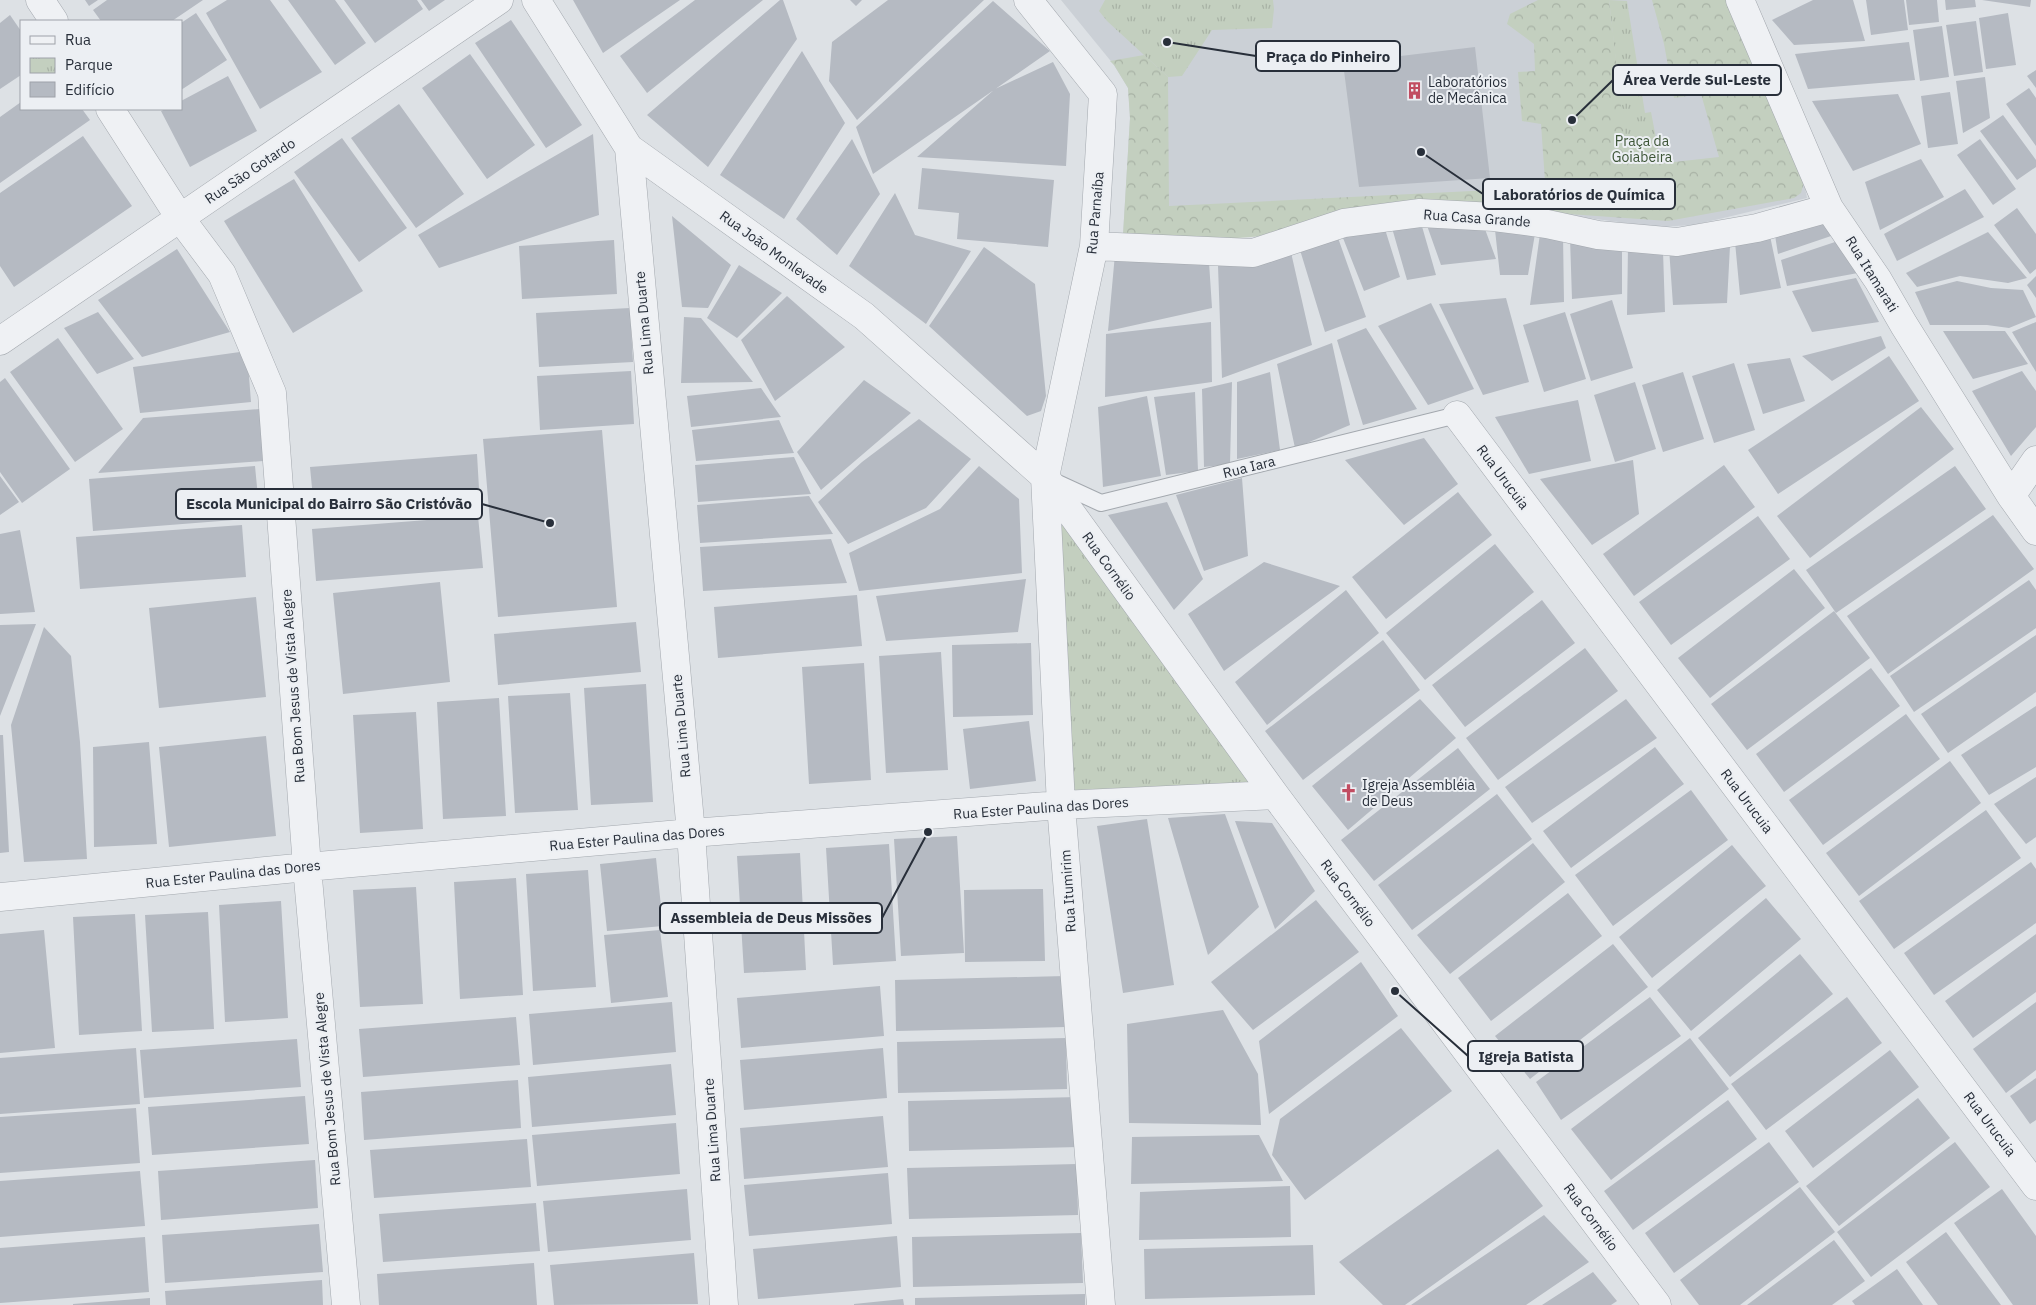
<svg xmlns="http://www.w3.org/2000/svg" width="2036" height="1305" font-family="'IBM Plex Sans',sans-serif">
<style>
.built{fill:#cbd0d6}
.forest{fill:url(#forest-crowns)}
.park{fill:url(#park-tufts)}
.building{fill:#b5bac2}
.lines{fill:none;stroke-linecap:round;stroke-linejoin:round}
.service-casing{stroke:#a3a8ae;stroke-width:18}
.minor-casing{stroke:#a3a8ae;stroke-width:29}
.service{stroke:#eff1f4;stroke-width:16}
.minor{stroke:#eff1f4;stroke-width:28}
.labels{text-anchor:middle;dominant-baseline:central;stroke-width:4;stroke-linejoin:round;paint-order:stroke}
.poi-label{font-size:14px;fill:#282f3a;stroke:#eceff3;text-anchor:start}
.park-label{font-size:14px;fill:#3d5537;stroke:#eceff3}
.street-label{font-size:14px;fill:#282f3a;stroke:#eceff3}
.leader{fill:none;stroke:#282f3a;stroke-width:2}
.callout-dot{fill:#282f3a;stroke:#eceff3;stroke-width:2}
.callout{fill:#eceff3;stroke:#282f3a;stroke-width:2}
.callout-label{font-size:15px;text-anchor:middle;font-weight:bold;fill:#282f3a}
</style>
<defs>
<pattern id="forest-crowns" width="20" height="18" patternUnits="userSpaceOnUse" patternTransform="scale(1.25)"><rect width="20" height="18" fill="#c3cfbf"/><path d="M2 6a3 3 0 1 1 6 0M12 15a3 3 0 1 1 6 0" fill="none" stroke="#a8b2a5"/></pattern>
<pattern id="park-tufts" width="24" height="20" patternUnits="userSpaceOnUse" patternTransform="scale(1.25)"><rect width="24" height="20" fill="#c3cfbf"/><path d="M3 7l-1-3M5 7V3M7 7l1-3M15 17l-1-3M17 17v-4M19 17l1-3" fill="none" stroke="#a8b2a5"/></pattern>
</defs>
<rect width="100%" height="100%" fill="#dde1e5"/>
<!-- built -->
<path class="built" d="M1061,0H1727L1804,182L1807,198L1694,225L1658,227L1540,212L1352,210L1314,218L1264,236L1123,235L1130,118L1128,88L1114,65Z"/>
<!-- forest -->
<path class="forest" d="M1538,0H1609L1629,167L1719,157L1701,94L1674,98L1664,44L1652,0H1727L1804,182L1801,193L1794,198L1668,221L1540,212L1352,210L1314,218L1264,236L1224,239L1123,235L1130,118L1128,88L1114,65L1110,61L1144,55L1168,77L1169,206L1492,190L1545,181L1541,124L1522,121L1518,72L1535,71L1534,44L1507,24L1510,14Z"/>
<!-- park -->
<path class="park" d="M1105,0H1273L1274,9L1272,28L1212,30L1182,76L1168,77L1107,21L1099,11Z
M1609,0L1627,1L1645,113L1651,112L1661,164L1628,167Z
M1053,506L1261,788L1067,790Z"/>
<!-- building -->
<path class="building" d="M85,0H98L89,6Z
M107,0H203L172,21H101L93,10Z
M227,0H270L322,72L260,109L206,13Z
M288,0H335L366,43L335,65Z
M344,0H417L423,9L375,43Z
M421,0H445L429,11Z
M573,0H680L603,53Z
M695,0H763L647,93L620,56Z
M780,0H783L797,39L708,167L647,115Z
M850,0H862L856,6Z
M888,0H984L857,120L829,81L832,42Z
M1813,0H1853L1865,41L1794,45L1772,20Z
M1866,0H1904L1908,30L1871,35Z
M1906,0H1937L1939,22L1909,25Z
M1945,0H1975L1976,7L1946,10Z
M1982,0H2031L2030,7Z
M993,1L1050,51L873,174L856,127Z
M196,13L227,60L181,90V23Z
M2008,13L2016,65L1986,69L1979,18Z
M10,15L21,31V75L0,89V23Z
M511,20L582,125L546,148L475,43Z
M1976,21L1983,72L1954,76L1946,25Z
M1942,26L1949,77L1920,81L1913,30Z
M1909,42L1915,80L1808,89L1795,54Z
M1475,47L1490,178L1359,187L1343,63Z
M802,51L845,123L784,219L720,175Z
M470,54L535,145L487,179L422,88Z
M1053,62L1070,94L1066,166L917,157L995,89Z
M2036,70V88L2027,76Z
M228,76L257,131L190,167L161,111L166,109H181V101Z
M1985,77L1990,118L1963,133L1956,81Z
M2029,88L2036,98V146L2006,104Z
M1950,92L1958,144L1928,148L1921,96Z
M1898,94L1921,144L1853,171L1812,101Z
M21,102V109H82L90,120L0,183V117Z
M399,104L464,194L416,228L351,138Z
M2003,115L2036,160V167L2017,180L1980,131Z
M593,134L599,215L439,268L418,235Z
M83,136L132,206L14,287L0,266V193Z
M342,138L407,228L359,262L294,172Z
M852,139L880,194L837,255L796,219Z
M1980,139L2016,189L1993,205L1957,155Z
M1921,159L1944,197L1880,230L1865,182Z
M922,168L1054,180L1048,247L957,239L959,213L918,209Z
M294,179L363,291L293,333L224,221Z
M1965,189L1984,217L1897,261L1884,234Z
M895,193L915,235L971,251L926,324L849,266Z
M2017,208L2036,234V269L2030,274L1994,225Z
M672,216L731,265L708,308L682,307Z
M1824,216L1834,235L1778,254L1774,229Z
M1425,220L1482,221L1496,259L1441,265Z
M1494,221L1536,228L1528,275H1500Z
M1421,223L1436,275L1407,280L1392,228Z
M1384,226L1400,277L1364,291L1343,238Z
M1988,232L2027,278L2008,283L1960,276L1917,287L1906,273Z
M1540,234H1563L1564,302L1530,305Z
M1337,235L1366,317L1325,332L1300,250Z
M1770,236L1781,288L1740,295L1735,242Z
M1570,238L1622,246V294L1572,299Z
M614,240L617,294L522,299L519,246Z
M1838,241L1858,273L1787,286L1781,260Z
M1730,246L1727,303L1673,305L1669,248Z
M984,247L1035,284L1046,396L1041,411L1027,416L929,326Z
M1628,247L1663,251L1665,312L1627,315Z
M1290,248L1312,345L1222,378L1218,266Z
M177,249L230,332L142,357L98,300Z
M1115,254L1209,262L1212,308L1108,331Z
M739,265L782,293L737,338L707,318Z
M2036,276V298L2027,285Z
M1856,278L1879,322L1812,332L1792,291Z
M1957,281L1991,288L2023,290L2036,317L2009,328L1987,325H1930L1915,292Z
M787,296L845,347L775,401L741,340Z
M1506,298L1529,382L1483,395L1439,304Z
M1612,300L1633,368L1591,381L1570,314Z
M1431,303L1474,389L1428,405L1378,326Z
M630,308L633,362L539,367L536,313Z
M98,312L134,359L97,374L64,328Z
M1565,312L1586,379L1544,392L1523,325Z
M684,317L701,318L753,382L681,383Z
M1211,322L1212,382L1105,397L1106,334Z
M2036,322V372L2012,332Z
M1366,328L1417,409L1363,425L1337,340Z
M1943,331H2005L2028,364L1973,379Z
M1881,336L1886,348L1832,381L1802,356Z
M58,338L123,429L75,462L10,372Z
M1332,343L1350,425L1295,448L1277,364Z
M247,351L251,402L140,413L133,367Z
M1889,356L1919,401L1778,494L1748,450Z
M1790,358L1805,401L1763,414L1747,364Z
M1734,363L1755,430L1714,443L1692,376Z
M631,371L634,424L540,430L537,376Z
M2022,371L2036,391V427L2011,456L1972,391Z
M1270,372L1280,450L1237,459V382Z
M1683,372L1704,439L1663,452L1642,385Z
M5,378L70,469L22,503L0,472V382Z
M864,380L911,413L821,490L797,452Z
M1232,382L1230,464L1204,467L1202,389Z
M1635,382L1656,449L1615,462L1594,395Z
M761,388L781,417L691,427L687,396Z
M1195,392L1198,471L1166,475L1154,397Z
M1147,396L1161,476L1103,487L1098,407Z
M1578,400L1591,461L1529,474L1495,417Z
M1921,407L1954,449L1810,558L1777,516Z
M260,409L263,461L98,473L143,418Z
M919,419L971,459L926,508L848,544L818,502L862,462Z
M779,420L794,453L696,461L692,430Z
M602,430L617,607L498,617L483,439Z
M1424,438L1458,484L1404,525L1345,460Z
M477,454L480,506L315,519L310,467Z
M794,457L811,494L698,502L695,465Z
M1633,460L1639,514L1592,545L1540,479Z
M1724,465L1755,507L1634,596L1603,554Z
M255,466L260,518L93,531L89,479Z
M979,466L1019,499L1022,573L859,591L849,553L940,509Z
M1955,466L1986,509L1836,613L1806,570Z
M0,476L19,502L0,515Z
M1242,478L1248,556L1204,571L1176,495Z
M1458,492L1492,535L1386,619L1352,577Z
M809,496L833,534L700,543L697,505Z
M1167,502L1203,579L1174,610L1108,515Z
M1993,515L2034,569L1888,674L1847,616Z
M478,516L483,568L316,581L312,529Z
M1758,516L1790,559L1671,645L1639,602Z
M242,525L246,577L80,589L76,537Z
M20,530L35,612L0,614V534Z
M831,539L847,583L703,591L700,547Z
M1495,544L1534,592L1425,680L1386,633Z
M1264,562L1340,586L1224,671L1188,614Z
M1794,569L1825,608L1710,698L1678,658Z
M1026,579L1018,632L886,641L876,596Z
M2029,580L2036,590V628L1914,712L1890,676Z
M440,582L450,682L343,694L333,593Z
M1346,590L1379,633L1267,725L1235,682Z
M857,595L862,646L718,658L714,607Z
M256,597L266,697L159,708L149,608Z
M1542,600L1575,643L1465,727L1432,685Z
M1834,611L1870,658L1747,750L1711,704Z
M636,622L641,672L498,685L494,634Z
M36,624L0,716V625Z
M44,627L71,656L80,742L87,859L24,862L11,725Z
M2036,635V692L1948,753L1921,714Z
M1383,640L1420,690L1303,780L1265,731Z
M1031,643L1033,715L953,717L952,645Z
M1585,648L1618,691L1498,780L1466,738Z
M941,652L948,770L886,773L879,656Z
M864,663L871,780L809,784L802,667Z
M1871,668L1900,706L1784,792L1756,754Z
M646,684L653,802L591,805L584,688Z
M570,693L578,810L515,813L508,696Z
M499,698L506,816L443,819L437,702Z
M1420,699L1456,738L1348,830L1312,786Z
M1626,699L1657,738L1532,823L1505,787Z
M2036,706V767L1989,795L1961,755Z
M416,712L423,829L360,833L353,715Z
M1906,714L1940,759L1823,845L1789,800Z
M1029,721L1036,781L970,789L963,729Z
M0,735H3L9,852L0,853Z
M266,736L276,836L169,847L159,747Z
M149,742L157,844L94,847L93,747Z
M1655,747L1684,784L1571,868L1543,831Z
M1458,748L1490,789L1374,881L1341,840Z
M1950,761L1981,803L1859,896L1826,853Z
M2036,777V837L2026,844L1994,804Z
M1691,790L1728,840L1613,926L1575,875Z
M1497,794L1532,839L1412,930L1378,885Z
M1986,810L2021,858L1894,949L1859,901Z
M1225,814L1259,907L1208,955L1168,818Z
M1147,819L1174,985L1123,993L1097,826Z
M1235,821L1272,823L1315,891L1275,929Z
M957,836L964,953L901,956L894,839Z
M1533,843L1565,882L1450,974L1417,935Z
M889,844L896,961L833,965L826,848Z
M1732,845L1766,886L1652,978L1619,937Z
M800,853L806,970L744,973L737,856Z
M656,858L663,926L607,931L600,864Z
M2031,862L2036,869V923L1934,995L1904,953Z
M588,870L596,987L533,991L526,874Z
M516,878L523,995L460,999L454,882Z
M416,887L423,1004L360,1007L353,890Z
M1043,889L1045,961L965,962L964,890Z
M1568,893L1602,936L1491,1021L1458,978Z
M1766,898L1801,939L1691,1031L1657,990Z
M1316,900L1359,952L1253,1030L1211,982Z
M281,901L288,1018L225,1022L219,905Z
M208,912L214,1029L152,1032L145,915Z
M135,914L142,1031L79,1035L73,917Z
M44,930L55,1048L0,1053V934Z
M660,930L668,997L611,1003L604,935Z
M2036,934V992L1973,1038L1945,1001Z
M1613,944L1648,987L1530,1079L1495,1036Z
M1800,954L1833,994L1730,1077L1698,1038Z
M1361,962L1398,1016L1269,1114L1259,1041Z
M1065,976L1066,1027L896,1031L895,980Z
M880,986L884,1036L741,1048L737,998Z
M1650,997L1681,1036L1561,1120L1536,1082Z
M1847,997L1882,1043L1766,1130L1731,1084Z
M672,1002L676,1052L533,1065L529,1014Z
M2036,1002V1070L2006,1093L1973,1049Z
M1223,1010L1258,1074L1261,1125L1129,1123L1127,1024Z
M516,1017L520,1065L363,1077L359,1029Z
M1401,1028L1452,1091L1305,1200L1272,1155L1280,1119Z
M1066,1038L1067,1089L898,1093L897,1042Z
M1690,1038L1729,1089L1611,1180L1571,1129Z
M297,1039L301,1087L144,1098L140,1050Z
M136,1048L140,1104L0,1114V1058Z
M883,1048L887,1098L744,1110L740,1060Z
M1890,1050L1919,1087L1813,1168L1785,1131Z
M671,1064L676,1115L532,1127L528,1077Z
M2036,1078V1120L2030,1124L2010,1096Z
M518,1080L521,1128L364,1140L361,1092Z
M305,1096L309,1144L152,1155L148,1107Z
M1078,1097L1079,1147L909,1151L908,1101Z
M1918,1098L1950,1138L1839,1226L1806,1186Z
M1728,1100L1757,1139L1633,1230L1604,1191Z
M136,1108L140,1163L0,1173V1117Z
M883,1116L888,1167L744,1179L740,1128Z
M676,1123L680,1174L537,1186L532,1135Z
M1259,1135L1283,1181L1131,1184L1132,1137Z
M527,1139L531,1187L374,1198L370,1150Z
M1769,1142L1799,1182L1674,1273L1645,1233Z
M1955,1142L1990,1187L1871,1277L1837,1232Z
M1498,1149L1543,1206L1405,1305H1383L1339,1262Z
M315,1160L318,1208L161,1220L158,1171Z
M1077,1164L1078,1215L909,1219L907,1168Z
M140,1171L145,1226L0,1237V1181Z
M888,1173L892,1224L749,1236L744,1185Z
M1290,1186L1291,1237L1139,1240L1140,1192Z
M1800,1187L1835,1232L1740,1305H1699L1680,1280Z
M687,1189L691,1240L548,1252L543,1201Z
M2002,1189L2036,1236V1305H2013L1954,1223Z
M536,1203L540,1251L383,1262L379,1214Z
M1544,1215L1589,1262L1526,1305H1411Z
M319,1224L323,1272L165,1283L162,1235Z
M1946,1232L2001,1305H1938L1906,1262Z
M1081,1233L1083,1283L913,1287L912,1237Z
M897,1236L901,1287L758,1299L753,1249Z
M145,1237L149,1292L0,1303V1248Z
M1834,1240L1865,1281L1832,1305H1747Z
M1313,1245L1315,1295L1145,1299L1144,1249Z
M694,1253L698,1304L554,1305L550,1265Z
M534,1263L537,1305H379L377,1274Z
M1897,1269L1923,1305H1855L1852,1301Z
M1593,1272L1617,1301L1611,1305H1542Z
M322,1280L323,1305H166L165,1291Z
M1085,1294V1305H915V1298Z
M150,1298V1305H73V1304Z
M903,1299L904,1305H854V1304Z"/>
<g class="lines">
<defs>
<path id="service" d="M1051,480L1101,503L1457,415"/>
<path id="minor" d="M40,0L54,21
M536,0L629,148L864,316L1045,477L1275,795L1657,1305
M1028,0L1103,94L1094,246L1045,477L1061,805L1101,1305
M1740,0L1829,208L1878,280L1904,325L2011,496L2036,531
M110,109L180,218L222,274L272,393L307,867L346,1305
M629,148L691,833L724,1305
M1094,246L1253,253L1344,223L1420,213L1494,217L1547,224L1598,235L1677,242L1757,228L1829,208
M0,341L499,0
M1457,415L2036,1186
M2011,496L2036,460
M0,897L307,867L691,833L1061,805L1275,795"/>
</defs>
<!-- service casing -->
<use href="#service" class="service-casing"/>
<!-- minor casing -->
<use href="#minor" class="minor-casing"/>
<!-- service -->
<use href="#service" class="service"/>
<!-- minor -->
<use href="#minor" class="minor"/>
</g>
<!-- icons -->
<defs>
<symbol id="building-bare" viewBox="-9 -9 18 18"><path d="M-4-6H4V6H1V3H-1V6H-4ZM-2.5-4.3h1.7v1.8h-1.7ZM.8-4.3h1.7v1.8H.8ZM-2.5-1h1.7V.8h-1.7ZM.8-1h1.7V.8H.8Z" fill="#c14c61" stroke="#eceff3" stroke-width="2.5" paint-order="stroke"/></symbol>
<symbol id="church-bare" viewBox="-9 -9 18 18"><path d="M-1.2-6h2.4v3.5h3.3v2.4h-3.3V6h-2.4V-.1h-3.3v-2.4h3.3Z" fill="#c14c61" stroke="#eceff3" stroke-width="2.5" paint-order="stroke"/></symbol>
</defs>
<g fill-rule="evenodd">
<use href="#building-bare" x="1402" y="78" width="25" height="25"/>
<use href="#church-bare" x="1336" y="780" width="25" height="25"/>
</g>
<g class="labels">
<!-- poi labels -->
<g class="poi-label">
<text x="1428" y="82">Laboratórios<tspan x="1428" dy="16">de Mecânica</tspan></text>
<text x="1362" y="785">Igreja Assembléia<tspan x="1362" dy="16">de Deus</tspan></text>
</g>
<!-- park labels -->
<g class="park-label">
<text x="1642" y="141">Praça da<tspan x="1642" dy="16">Goiabeira</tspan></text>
</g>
<!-- street labels -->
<g class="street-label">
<text transform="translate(250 171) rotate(-34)">Rua São Gotardo</text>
<text transform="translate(1095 213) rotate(-85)">Rua Parnaíba</text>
<text transform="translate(1477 218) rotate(4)">Rua Casa Grande</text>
<text transform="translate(774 252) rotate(36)">Rua João Monlevade</text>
<text transform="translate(1872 274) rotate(58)">Rua Itamarati</text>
<text transform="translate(644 323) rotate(-95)">Rua Lima Duarte</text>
<text transform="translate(1249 467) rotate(-14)">Rua Iara</text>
<text transform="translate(1503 477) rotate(53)">Rua Urucuia</text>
<text transform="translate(1109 566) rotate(54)">Rua Cornélio</text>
<text transform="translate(293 686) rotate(-94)">Rua Bom Jesus de Vista Alegre</text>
<text transform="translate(681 726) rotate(-95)">Rua Lima Duarte</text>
<text transform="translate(1747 801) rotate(53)">Rua Urucuia</text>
<text transform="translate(1041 808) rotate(-4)">Rua Ester Paulina das Dores</text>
<text transform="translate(637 838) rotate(-5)">Rua Ester Paulina das Dores</text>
<text transform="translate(233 874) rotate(-6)">Rua Ester Paulina das Dores</text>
<text transform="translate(1068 891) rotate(-94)">Rua Itumirim</text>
<text transform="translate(1348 893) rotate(53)">Rua Cornélio</text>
<text transform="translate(327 1089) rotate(-95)">Rua Bom Jesus de Vista Alegre</text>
<text transform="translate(1990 1124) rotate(53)">Rua Urucuia</text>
<text transform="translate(712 1130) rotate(-94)">Rua Lima Duarte</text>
<text transform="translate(1591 1217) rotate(53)">Rua Cornélio</text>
</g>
</g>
<!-- callouts -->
<path class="leader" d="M1167 42L1256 56M1572 120L1613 80M1421 152L1483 194M550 523L482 504M928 832L882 918M1395 991L1468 1056"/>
<g class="callout-dot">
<circle cx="1167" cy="42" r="5"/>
<circle cx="1572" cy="120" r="5"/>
<circle cx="1421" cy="152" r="5"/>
<circle cx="550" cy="523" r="5"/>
<circle cx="928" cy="832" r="5"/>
<circle cx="1395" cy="991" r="5"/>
</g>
<g class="callout">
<rect x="1256" y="41" width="144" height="30" rx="5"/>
<rect x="1613" y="65" width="168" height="30" rx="5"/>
<rect x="1483" y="179" width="192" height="30" rx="5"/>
<rect x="176" y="489" width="306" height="30" rx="5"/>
<rect x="660" y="903" width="222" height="30" rx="5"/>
<rect x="1468" y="1041" width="115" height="30" rx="5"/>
</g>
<g class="callout-label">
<text x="1328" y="62">Praça do Pinheiro</text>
<text x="1697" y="85">Área Verde Sul-Leste</text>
<text x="1579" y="200">Laboratórios de Química</text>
<text x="329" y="509">Escola Municipal do Bairro São Cristóvão</text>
<text x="771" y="923">Assembleia de Deus Missões</text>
<text x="1526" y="1062">Igreja Batista</text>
</g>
<!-- legend -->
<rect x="20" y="20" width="162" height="90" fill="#eceff3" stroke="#9ea2a9"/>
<rect x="30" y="36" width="25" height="8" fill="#eff1f4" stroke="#9ea2a9"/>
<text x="65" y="45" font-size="15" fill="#282f3a">Rua</text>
<rect x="30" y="58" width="25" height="15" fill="url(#park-tufts)" stroke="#9ea2a9"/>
<text x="65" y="70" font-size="15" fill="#282f3a">Parque</text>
<rect x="30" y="82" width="25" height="15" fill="#b5bac2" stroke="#9ea2a9"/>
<text x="65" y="95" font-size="15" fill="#282f3a">Edifício</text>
</svg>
